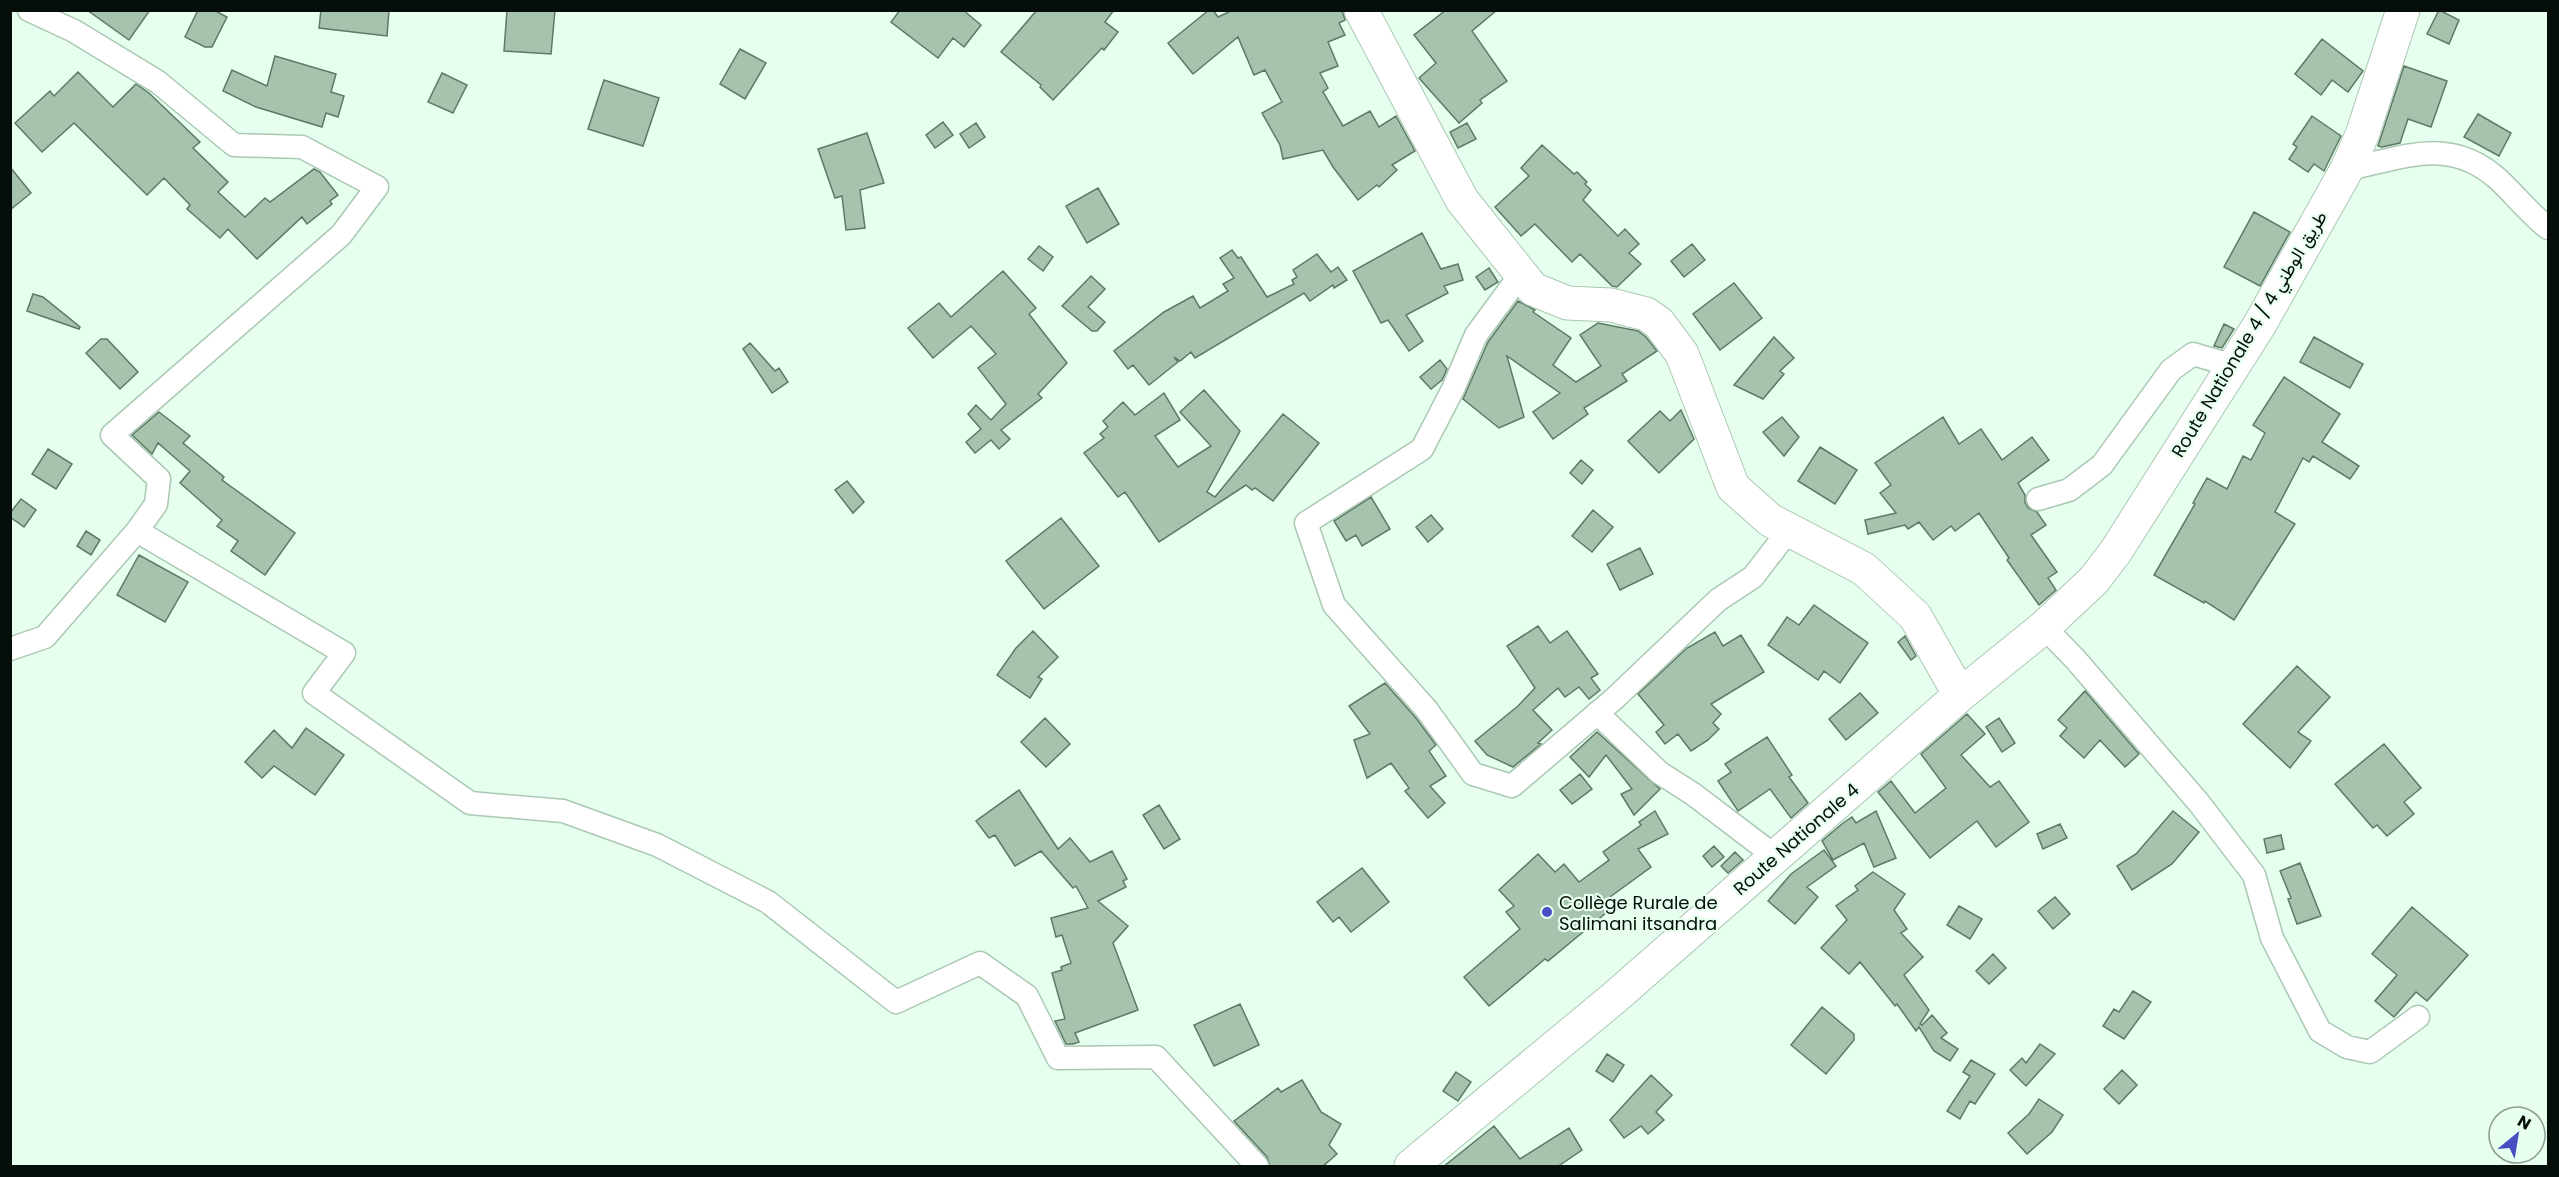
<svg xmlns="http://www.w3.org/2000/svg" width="2559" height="1177" font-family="Poppins,Vazirmatn,sans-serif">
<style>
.building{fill:#a6c3ae;stroke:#5e7966;stroke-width:1.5}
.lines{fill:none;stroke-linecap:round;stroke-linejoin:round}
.street-casing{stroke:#abc8b4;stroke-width:25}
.secondary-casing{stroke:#abc8b4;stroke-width:35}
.street{stroke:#fff;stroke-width:22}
.secondary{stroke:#fff;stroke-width:33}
.poi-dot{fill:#4a4dc2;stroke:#e6ffee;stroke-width:2}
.labels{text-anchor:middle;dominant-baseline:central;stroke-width:4.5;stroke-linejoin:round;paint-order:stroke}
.street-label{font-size:18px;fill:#050e08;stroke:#e6ffee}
.poi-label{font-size:18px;fill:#050e08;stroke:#e6ffee;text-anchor:start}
</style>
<rect width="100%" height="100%" fill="#e6ffee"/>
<!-- building -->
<path class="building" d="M87,10H150L129,40Z
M198,10H214L227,17L212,47H205L185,37Z
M321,10H389L387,36L319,28Z
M507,10H555L551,54L504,51Z
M900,10H963L981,25L964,47L953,38L938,58L891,22Z
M1037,10H1114L1105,22L1118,32L1104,50L1102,48L1053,100L1040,87L1041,85L1001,52Z
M1209,10H1213L1218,17L1233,10H1342L1345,20L1339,23L1345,35L1328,42L1338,66L1320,73L1328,88L1323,92L1343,126L1370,111L1379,127L1396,116L1415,151L1392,165L1397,170L1379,187L1377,185L1358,200L1333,167L1323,150L1283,159L1280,145L1262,113L1282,102L1265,70L1254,75L1238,37L1193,74L1168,43Z
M1446,10H1497L1472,31L1507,81L1480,100L1482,103L1459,123L1419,78L1436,63L1414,35Z
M2439,10L2459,20L2449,44L2427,34Z
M2322,39L2363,71L2348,92L2332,80L2321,95L2295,74Z
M740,49L766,63L745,99L720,84Z
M275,56L336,74L331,92L344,96L338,117L326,113L322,127L256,107L223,91L232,70L267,86Z
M2404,66L2447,81L2431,127L2408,119L2400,143L2382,147L2378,146Z
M78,72L113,107L136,84L149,93L200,142L193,148L228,182L218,192L245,217L265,198L270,202L314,169L320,172L338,195L330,201L332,204L307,224L302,217L257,259L228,229L220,238L187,209L190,205L164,178L147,195L74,123L42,152L15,123L50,91L54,96Z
M442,73L467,85L453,113L428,102Z
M604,80L659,98L643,146L588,129Z
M2478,114L2511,133L2499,156L2464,137Z
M2312,116L2341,136L2324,171L2314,164L2308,172L2289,159L2297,147L2293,144Z
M943,122L953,135L935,148L926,135Z
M976,123L985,137L969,148L960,134Z
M1467,123L1476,139L1458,148L1450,132Z
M867,133L884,183L860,190L865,228L846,230L842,196L835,198L818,149Z
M1542,145L1574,174L1577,172L1587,182L1585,184L1591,190L1583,200L1618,236L1625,229L1639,244L1629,253L1641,264L1617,287L1612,286L1580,254L1572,262L1535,224L1521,236L1495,207L1529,176L1521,168Z
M10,167L31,193L10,210Z
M1098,188L1119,224L1087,243L1066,206Z
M2254,212L2290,232L2260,286L2224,267Z
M1422,233L1441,269L1458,264L1463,280L1444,286L1448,293L1406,315L1423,341L1409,351L1388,320L1381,323L1353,271Z
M1692,244L1705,260L1684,277L1671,261Z
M1039,246L1053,257L1043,271L1028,259Z
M1232,250L1238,258L1241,257L1267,297L1294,284L1292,280L1297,277L1293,270L1317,254L1331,272L1338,267L1347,280L1334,288L1333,285L1310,301L1304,293L1195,358L1191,352L1180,361L1174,357L1178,362L1149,385L1133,365L1128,369L1114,351L1164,312L1193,296L1200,308L1228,291L1223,284L1234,278L1220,258Z
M1489,268L1498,282L1485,290L1476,277Z
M1003,271L1036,308L1029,314L1067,363L1038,394L1042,398L1001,430L1010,439L999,449L991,440L975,453L966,442L981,429L968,414L976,405L991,420L1006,404L978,368L996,354L971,326L933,358L908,328L939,303L951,317Z
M1091,276L1105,289L1088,307L1105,322L1097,331H1092L1062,306Z
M1734,283L1762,318L1720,350L1693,314Z
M33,294L43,297L80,327L79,329L27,311Z
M1518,301L1535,310L1533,312L1571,338L1553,365L1576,382L1601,366L1580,335L1598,323L1638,331L1646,337L1657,351L1622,374L1627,381L1584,408L1588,414L1553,439L1533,412L1560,393L1507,356L1524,417L1499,428L1463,399L1488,342Z
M2224,324L2234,329L2222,348L2214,346Z
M1774,337L1794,358L1780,371L1784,374L1763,399L1734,385Z
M2314,337L2363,364L2350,388L2300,362Z
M101,339H107L138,372L120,389L86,353Z
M750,343L775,371L779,368L788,382L772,393L743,349Z
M1440,360L1447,369L1442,380L1431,389L1420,377Z
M2284,377L2340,414L2322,442L2359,466L2350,479L2313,456L2309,462L2303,458L2275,512L2295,524L2234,620L2205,601L2204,603L2154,575L2195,504L2193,503L2207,478L2227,489L2243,456L2251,460L2265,433L2253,425Z
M1204,390L1240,431L1207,492L1215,497L1283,414L1319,443L1273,501L1255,488L1252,490L1246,485L1159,542L1125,492L1118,497L1084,453L1104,438L1100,434L1108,427L1103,421L1123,402L1135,415L1164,393L1180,420L1155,436L1178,467L1211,446L1180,412Z
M1681,410L1694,439L1659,473L1628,441L1660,411L1670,421Z
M159,412L190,436L183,443L224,477L222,480L295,533L265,575L231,551L238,541L217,526L222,520L180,483L190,471L158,443L152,454L132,435Z
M1782,417L1799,437L1784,456L1763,432Z
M1943,417L1959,444L1981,429L2002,460L2032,437L2049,460L2018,483L2025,495V502L2028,508L2037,512L2046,525L2031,535L2057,572L2048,578L2056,590L2039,605L2007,560L2009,558L1979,513L1955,531L1951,526L1933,540L1919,522L1908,529L1905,525L1868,534L1865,520L1896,513L1880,493L1891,485L1875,463Z
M1820,447L1857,470L1835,504L1798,481Z
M48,449L72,464L56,489L32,474Z
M1581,460L1593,470L1582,484L1570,473Z
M847,481L864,502L853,513L835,490Z
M1371,497L1390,529L1362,546L1356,535L1346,541L1334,521Z
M21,499L36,510L24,527L10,517V513Z
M1593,510L1613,527L1592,552L1572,536Z
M1431,515L1443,529L1428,542L1416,527Z
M1061,518L1099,566L1044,609L1006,561Z
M86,531L100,540L91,555L77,546Z
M1640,548L1653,574L1620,590L1607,564Z
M139,555L188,582L165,622L117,595Z
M1814,605L1868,643L1840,683L1824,671L1818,680L1768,645L1787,617L1799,625Z
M1538,626L1550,643L1567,631L1598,674L1591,678L1600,690L1589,699L1579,687L1565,697L1558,688L1533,710L1552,730L1538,743L1541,744L1513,767L1487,755L1475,741L1518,706L1535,688L1507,646Z
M1033,631L1058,657L1038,677L1042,679L1030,698L997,675L1016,648Z
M1715,632L1723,646L1741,635L1764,672L1711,704L1721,714L1713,723L1719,729L1708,740L1691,751L1678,734L1665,744L1656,732L1664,725L1638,694L1687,648Z
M1905,636L1916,656L1911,660L1898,642Z
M2297,666L2330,697L2298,732L2311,741L2290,768L2243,724Z
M1385,683L1416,718L1436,745L1429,751L1446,776L1430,786L1445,803L1428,818L1405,791L1409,788L1391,763L1367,778L1354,740L1370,734L1349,706Z
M2085,691L2139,754L2125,767L2100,740L2084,758L2060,736L2067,728L2058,720Z
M1860,693L1878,713L1846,740L1829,719Z
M1967,714L1985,734L1961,755L1990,787L1999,781L2029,822L1996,847L1977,821L1930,858L1878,792L1891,781L1915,813L1946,788L1921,754Z
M1045,718L1070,744L1046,767L1021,742Z
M1999,718L2015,743L2002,752L1986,727Z
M306,728L344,755L315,795L274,766L262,778L245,762L274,730L292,748Z
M1597,732L1660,789L1634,815L1621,794L1632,789L1606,755L1589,777L1570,757Z
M1767,737L1792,775L1789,777L1808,803L1791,818L1770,789L1738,811L1718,781L1731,772L1725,764Z
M2384,744L2421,788L2404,802L2414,814L2387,836L2377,825L2373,828L2335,784Z
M1580,774L1592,789L1572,804L1560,790Z
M1019,790L1058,849L1070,838L1090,862L1112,851L1127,879L1123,881L1126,887L1098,901L1128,926L1113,943L1138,1010L1075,1033L1079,1042L1073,1044H1066L1055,1021L1065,1019L1052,973L1062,970L1061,967L1071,963L1062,935L1056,937L1051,918L1088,908L1076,886L1073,888L1041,851L1015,866L995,835L989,838L976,821Z
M1159,805L1180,839L1164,849L1143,815Z
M1655,811L1668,834L1638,849L1651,867L1599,905L1606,913L1548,961L1545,959L1489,1006L1464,977L1520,929L1506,912L1514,906L1499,890L1538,854L1555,872L1564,864L1579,882L1609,860L1603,852L1641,825L1639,822Z
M1876,811L1896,858L1874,867L1864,843L1833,860L1822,841L1843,823L1852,817L1856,823Z
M2173,811L2199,832L2172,864L2132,890L2117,866L2136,854Z
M2060,824L2067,838L2043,849L2037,834Z
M2281,835L2284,849L2267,853L2264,839Z
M1714,846L1724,857L1712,867L1703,856Z
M1824,850L1836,866L1807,887L1818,897L1795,924L1768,901L1791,874Z
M1735,852L1743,860L1728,873L1721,866Z
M2300,863L2321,916L2297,924L2288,899L2291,898L2280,871Z
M1362,868L1389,902L1351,932L1339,917L1333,922L1317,902Z
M1873,872L1905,894L1894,910L1907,929L1901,933L1923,957L1904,975L1929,1010L1920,1024L1922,1025L1932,1015L1947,1033L1941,1038L1958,1049L1950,1061L1934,1051L1919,1027L1916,1031L1897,1004L1895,1006L1860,962L1849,974L1821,948L1847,920L1836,906L1858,890L1855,886Z
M2055,897L2070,914L2053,929L2038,911Z
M1959,906L1982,919L1970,939L1947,925Z
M2412,907L2468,955L2427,1001L2416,992L2394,1017L2375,1001L2397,975L2372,954Z
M1993,954L2006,968L1989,984L1976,971Z
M2133,991L2151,1002L2124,1039L2103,1026L2114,1009L2119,1012Z
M1240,1004L1259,1045L1214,1066L1194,1025Z
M1822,1007L1854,1034V1040L1826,1074L1791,1045Z
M2040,1044L2055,1054L2026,1086L2010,1070L2022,1058L2026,1063Z
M1607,1054L1624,1065L1613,1082L1596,1071Z
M1971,1060L1995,1074L1975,1104L1970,1101L1960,1119L1947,1111L1970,1076L1963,1072Z
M2122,1070L2137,1085L2119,1104L2104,1089Z
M1456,1072L1471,1082L1458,1101L1443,1091Z
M1651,1075L1672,1095L1656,1112L1664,1120L1648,1134L1641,1126L1624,1138L1610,1120Z
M1302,1080L1321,1112L1341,1124L1329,1145L1337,1154L1322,1167H1270L1267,1157L1234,1121L1278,1088L1281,1092Z
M2039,1099L2063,1115L2052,1132L2027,1154L2008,1133L2029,1114Z
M1494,1126L1520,1159L1569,1128L1582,1150L1557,1167H1443Z"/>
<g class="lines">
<defs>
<path id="street" d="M2347,169C2404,158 2450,135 2499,180C2516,196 2530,214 2548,228
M1521,274L1476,335L1453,389L1422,449L1306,523L1334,605L1427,710L1473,774L1512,786L1614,699L1718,600L1753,577L1789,530
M2038,499L2069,490L2102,465L2171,370L2193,354L2234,366
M137,531L344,653L314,693L470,803L563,811L657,845L768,902L896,1002L980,963L1027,996L1058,1058L1156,1057L1257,1166
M2044,627L2076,660L2199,803L2254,875L2272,938L2320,1031L2347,1047L2370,1052L2418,1017
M10,649L45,637L137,531L156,504L159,479L112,435L341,235L377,187L302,147L234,145L158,82L74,31L29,10
M1597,713L1660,773L1693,794L1776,857"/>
<path id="secondary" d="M1361,10L1462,200L1533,289L1567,303L1611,305L1646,314L1659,323L1682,354L1733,487L1770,520L1864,569L1915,616L1960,695
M1411,1166L1614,998L1960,695L2044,627L2094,580L2116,551L2260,324L2347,169L2362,135L2403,10"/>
</defs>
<!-- street casing -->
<use href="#street" class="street-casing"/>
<!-- secondary casing -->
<use href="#secondary" class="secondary-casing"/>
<!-- street -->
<use href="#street" class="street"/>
<!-- secondary -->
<use href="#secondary" class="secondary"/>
</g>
<!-- markers -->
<circle class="poi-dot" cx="1547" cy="912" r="6"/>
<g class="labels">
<!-- street labels -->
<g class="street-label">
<text transform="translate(2249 334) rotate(-59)">Route Nationale 4 / طريق الوطني 4</text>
<text transform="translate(1796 839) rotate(-41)">Route Nationale 4</text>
</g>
<!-- poi labels -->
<g class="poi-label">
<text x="1559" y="902">Collège Rurale de<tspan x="1559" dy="21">Salimani itsandra</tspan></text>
</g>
</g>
<!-- border -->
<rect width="2559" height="1177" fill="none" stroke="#050e08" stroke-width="24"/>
<!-- north arrow -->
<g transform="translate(2517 1135) rotate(30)"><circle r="28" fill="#e6ffee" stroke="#8c9f92" stroke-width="1.5"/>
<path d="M0-4.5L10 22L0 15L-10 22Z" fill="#4a4dc2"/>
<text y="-9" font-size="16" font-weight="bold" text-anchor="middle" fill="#050e08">N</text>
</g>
</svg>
